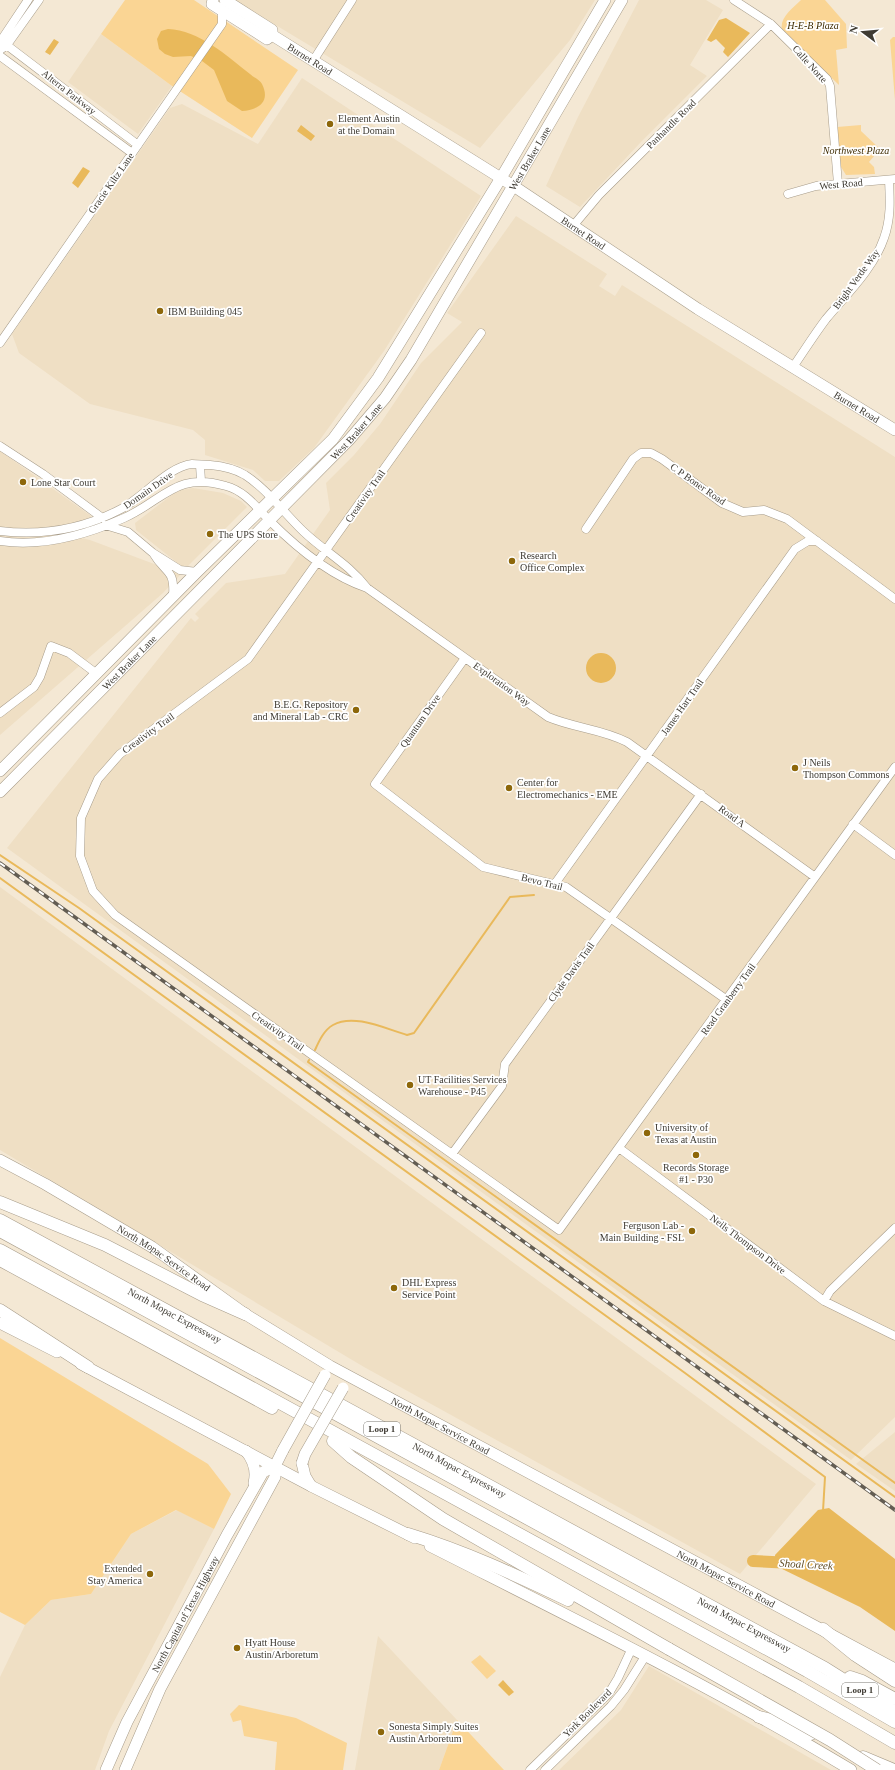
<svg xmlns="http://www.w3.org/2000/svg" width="895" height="1770" font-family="Georgia,serif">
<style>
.built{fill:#efdfc4}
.green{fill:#fad594}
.water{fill:#e9b95b}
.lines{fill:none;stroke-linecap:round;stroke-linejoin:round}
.stream{stroke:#e9b95b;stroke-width:2}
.river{stroke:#e9b95b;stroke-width:12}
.minor-casing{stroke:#a79c8a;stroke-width:9}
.major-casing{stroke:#a79c8a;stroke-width:12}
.highway-casing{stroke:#a79c8a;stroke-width:13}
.minor{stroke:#fff;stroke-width:8}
.major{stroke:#fff;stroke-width:11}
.highway{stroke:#fff;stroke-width:12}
.rail-casing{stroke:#635d53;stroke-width:3.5}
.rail{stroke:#fff;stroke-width:2;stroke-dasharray:6;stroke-linecap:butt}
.major-bridge-casing{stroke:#a79c8a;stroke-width:12;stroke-linecap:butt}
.highway-bridge-casing{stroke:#a79c8a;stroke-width:13;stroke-linecap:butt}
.major-bridge{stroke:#fff;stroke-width:11}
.highway-bridge{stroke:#fff;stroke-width:12}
.poi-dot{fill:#8d670a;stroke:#fff;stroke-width:1.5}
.labels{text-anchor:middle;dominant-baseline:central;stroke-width:3.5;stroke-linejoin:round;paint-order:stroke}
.shield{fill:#fff;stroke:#797670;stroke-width:1}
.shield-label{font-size:9px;font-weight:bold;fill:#3f3b33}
.park-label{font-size:10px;font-style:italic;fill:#3e2b01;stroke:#fff}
.street-label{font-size:10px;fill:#3f3b33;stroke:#fff}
.poi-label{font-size:10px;fill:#3f3b33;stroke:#fff;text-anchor:start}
.water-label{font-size:11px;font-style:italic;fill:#634f28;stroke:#fff}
</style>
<rect width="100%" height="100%" fill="#f4e8d4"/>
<!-- built -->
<path class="built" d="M234,0H595L570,40L480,148Z
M639,0H706L723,10L690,65L707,76L640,143L580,207L546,186L578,117Z
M101,34L172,86L138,134L68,82Z
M302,78L481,196L384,351L314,448L279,481H265L253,470L205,455V440L193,430L90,404L19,353L12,334L170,108L182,104L258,144Z
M516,216L607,274L599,286L615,296L622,285L895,457V1417L851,1460L7,848L191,618L195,622L199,618L195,614L226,583L285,574L330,510L326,483L354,455L380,424L421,363L462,322L447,313Z
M0,451L91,516L89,520L42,529L90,540L181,574L163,593L0,735Z
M193,488L223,493L241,501L247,507L185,569L136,530L135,523L177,491Z
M0,887L816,1484L740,1574L364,1367L0,1150Z
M895,1432V1491L856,1464Z
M177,1510L214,1529L109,1731L95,1770H0V1677L25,1625L51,1600L91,1594L131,1534Z
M378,1636L457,1720L439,1770H355Z
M649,1666L831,1770H559L621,1710Z"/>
<!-- green -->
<path class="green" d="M125,0H194L298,70L252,138L172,86L101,34Z
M801,0H825L846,24L847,48L836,50L839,85L782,30C779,18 793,8 801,0Z
M893,37H895V100L890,40Z
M861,125V131L880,149L869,162L874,167L875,174L846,175L841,167L837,127Z
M0,1338L208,1464L231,1494L214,1529L176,1510L131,1534L91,1594L51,1600L25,1625L0,1612Z
M480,1655L496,1671L487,1679L471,1662Z
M239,1705L296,1718L347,1743L343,1770H275L277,1742L244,1736L241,1720L233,1722L230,1714Z
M457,1720L504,1770H439Z"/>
<!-- water -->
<path class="water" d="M726,18L750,33L728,57L723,52L725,48L716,39L711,42L707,40L719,20Z
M168,29C199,30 227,56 250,74C253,77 260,80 262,84C271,102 258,110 242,111L227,101L214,70L202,61L191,56L173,57L165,54L159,49L157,39L161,31Z
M54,39L59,42L50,55L45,52Z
M301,125L315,136L311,141L297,131Z
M83,167L90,171L78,188L72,183Z
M586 668a15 15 0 1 1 30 0a15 15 0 1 1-30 0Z
M829,1508L895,1559V1631L860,1607L776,1566L775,1555L818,1510Z
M503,1680L514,1692L509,1696L498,1685Z"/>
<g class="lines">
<!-- stream -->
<path class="stream" d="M0,855L79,908L895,1497
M0,878L685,1373L825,1477L823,1511
M315,1050C319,1041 324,1030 333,1025C354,1013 386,1029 407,1035L414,1033L510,897L534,895
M309,1060L308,1062L895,1483"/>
<!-- river -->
<path class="river" d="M753,1561L792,1563"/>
<defs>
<path id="minor" d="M734,0L771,24L827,79L830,86L838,184
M0,40L138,145
M0,42L28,0
M0,50L7,45L39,0
M0,56L132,153
M313,61L352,0
M788,194L816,186L895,179
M573,226L599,195L771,24
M481,333L248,659L120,754L98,779L81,818L80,856L93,891L115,915L559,1230L895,767
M0,343L222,24V10
M793,367C804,351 814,335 826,319C846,295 874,268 884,238C891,219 890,200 889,180
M0,446L43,474L101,517
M200,465L201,481
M105,525L128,532L153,553L180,570L197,572
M586,529L633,459L641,453H651L662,459L722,503L743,512L764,510L787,519L895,599
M0,531C42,536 83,529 121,509C142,498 169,466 192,464C198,464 204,465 210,465C222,466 235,469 245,475C268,490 284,513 304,532C325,552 349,564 367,588L548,717C574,728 602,729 627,742L815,877
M0,541C41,547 86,535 124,518C164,500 176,471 226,486C245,491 256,507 270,521C296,547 331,576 367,588
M153,553C166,575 175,568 173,597
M465,658L375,784L483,867L566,887L727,1000
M0,713L34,687L40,677L51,646L69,653L97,674
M853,824L895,855
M554,885L795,549L808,541H817
M619,1148L824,1301L895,1336
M452,1154L502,1086L505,1064L701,794
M824,1301L830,1291L895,1228
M530,1770L609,1693L618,1678L632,1648
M545,1770L611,1706L624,1690L646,1655"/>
<g id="major">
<path d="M213,0L212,4L267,39L272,35"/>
<path d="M225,0L272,30V35"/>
<path id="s1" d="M272,35L512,185L698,309L895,430"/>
<path d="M0,771L197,572L333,439L378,378L501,178L605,0"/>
<path id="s2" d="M0,792L349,440L385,398L411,360L622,0"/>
<path id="s3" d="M0,1160L45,1184L152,1247L245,1314L330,1366L895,1669"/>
<path d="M0,1323L57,1352"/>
<path d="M81,1364L311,1486L415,1538"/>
<path d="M246,1451C254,1461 257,1471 254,1483"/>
<path d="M302,1463L305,1476L311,1486"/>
<path d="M430,1546C572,1618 715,1688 851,1770"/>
<path id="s4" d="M106,1770L127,1722L227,1535L263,1472L275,1466"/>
<path d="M125,1770L160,1689L275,1477V1466L283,1450"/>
</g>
<g id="highway">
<path d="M0,1202L105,1245L202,1295L245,1314"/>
<path id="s5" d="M0,1220L825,1668L895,1712"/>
<path d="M0,1231L807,1671L895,1722"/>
<path d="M0,1250L799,1687L895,1743"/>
<path d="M0,1260L272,1408"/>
<path d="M0,1310L88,1367"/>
<path d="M333,1441L351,1457L443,1519L669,1649"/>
<path d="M408,1534C464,1551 516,1575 568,1600"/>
<path d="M823,1629L855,1655L895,1681"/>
<path d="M850,1677L862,1681L895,1699"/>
<path d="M759,1717L788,1724L811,1734"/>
<path d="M863,1757L894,1770"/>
</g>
</defs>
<!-- minor casing -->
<use href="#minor" class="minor-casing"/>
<!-- major casing -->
<use href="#major" class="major-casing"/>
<!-- highway casing -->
<use href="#highway" class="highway-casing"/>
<!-- minor -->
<use href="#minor" class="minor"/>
<!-- major -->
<use href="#major" class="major"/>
<!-- highway -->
<use href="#highway" class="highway"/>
<defs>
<path id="rail" d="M0,863L895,1510"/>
</defs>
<!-- rail casing -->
<use href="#rail" class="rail-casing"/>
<!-- rail -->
<use href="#rail" class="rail"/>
<defs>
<path id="major-bridge" d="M283,1450L325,1375
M302,1463L305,1454L343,1388"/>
<path id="highway-bridge" d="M669,1649L830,1740L877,1770"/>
</defs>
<!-- major-bridge casing -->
<use href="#major-bridge" class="major-bridge-casing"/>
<!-- highway-bridge casing -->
<use href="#highway-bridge" class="highway-bridge-casing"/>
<!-- major-bridge -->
<use href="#major-bridge" class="major-bridge"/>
<!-- highway-bridge -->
<use href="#highway-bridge" class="highway-bridge"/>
</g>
<!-- markers -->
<g class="poi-dot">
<circle cx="330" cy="124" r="4"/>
<circle cx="160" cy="311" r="4"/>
<circle cx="23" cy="482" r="4"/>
<circle cx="210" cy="534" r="4"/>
<circle cx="512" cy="561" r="4"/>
<circle cx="356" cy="710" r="4"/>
<circle cx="795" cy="768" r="4"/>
<circle cx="509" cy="788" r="4"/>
<circle cx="410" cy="1085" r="4"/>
<circle cx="647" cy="1133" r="4"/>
<circle cx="696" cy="1155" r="4"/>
<circle cx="692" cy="1231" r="4"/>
<circle cx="394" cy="1288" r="4"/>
<circle cx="150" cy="1574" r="4"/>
<circle cx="237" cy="1648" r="4"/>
<circle cx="381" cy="1732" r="4"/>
</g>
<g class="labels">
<!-- shield labels -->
<g class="shield">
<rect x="364" y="1422" width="36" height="14" rx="3"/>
<rect x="842" y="1683" width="36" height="14" rx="3"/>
</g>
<g class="shield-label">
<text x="382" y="1429">Loop 1</text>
<text x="860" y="1690">Loop 1</text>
</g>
<!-- park labels -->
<g class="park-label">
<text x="813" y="25">H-E-B Plaza</text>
<text x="856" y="150">Northwest Plaza</text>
</g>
<!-- street labels -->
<g class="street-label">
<text stroke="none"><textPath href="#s1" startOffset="45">Burnet Road</textPath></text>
<text transform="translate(810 64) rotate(48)">Calle Norte</text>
<text transform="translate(69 92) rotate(38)">Alterra Parkway</text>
<text transform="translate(671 124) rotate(-45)">Panhandle Road</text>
<text stroke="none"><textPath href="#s2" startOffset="831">West Braker Lane</textPath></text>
<text transform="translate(111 183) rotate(-55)">Gracie Kiltz Lane</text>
<text transform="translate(841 184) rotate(-5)">West Road</text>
<text stroke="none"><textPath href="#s1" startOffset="369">Burnet Road</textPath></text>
<text transform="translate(856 279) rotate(-54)">Bright Verde Way</text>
<text stroke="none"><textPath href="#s1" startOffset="693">Burnet Road</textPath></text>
<text stroke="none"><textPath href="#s2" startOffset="507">West Braker Lane</textPath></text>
<text transform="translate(698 484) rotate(35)">C P Boner Road</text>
<text transform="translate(148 490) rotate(-35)">Domain Drive</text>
<text transform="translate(365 496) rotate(-55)">Creativity Trail</text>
<text stroke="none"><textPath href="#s2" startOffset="183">West Braker Lane</textPath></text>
<text transform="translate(502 684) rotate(36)">Exploration Way</text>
<text transform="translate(682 707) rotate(-55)">James Hart Trail</text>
<text transform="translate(420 721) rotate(-55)">Quantum Drive</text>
<text transform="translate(148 733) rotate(-36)">Creativity Trail</text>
<text transform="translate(732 816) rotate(36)">Road A</text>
<text transform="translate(542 882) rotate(14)">Bevo Trail</text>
<text transform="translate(571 972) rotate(-54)">Clyde Davis Trail</text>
<text transform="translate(728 999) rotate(-54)">Read Granberry Trail</text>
<text transform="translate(278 1031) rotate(35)">Creativity Trail</text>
<text transform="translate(748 1244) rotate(37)">Neils Thompson Drive</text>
<text stroke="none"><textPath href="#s3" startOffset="191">North Mopac Service Road</textPath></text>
<text stroke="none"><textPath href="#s5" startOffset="199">North Mopac Expressway</textPath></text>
<text stroke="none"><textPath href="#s3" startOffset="515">North Mopac Service Road</textPath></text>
<text stroke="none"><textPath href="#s5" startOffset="523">North Mopac Expressway</textPath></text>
<text stroke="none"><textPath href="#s3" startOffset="839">North Mopac Service Road</textPath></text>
<text stroke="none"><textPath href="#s4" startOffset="175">North Capital of Texas Highway</textPath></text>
<text stroke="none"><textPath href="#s5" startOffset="847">North Mopac Expressway</textPath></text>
<text transform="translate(587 1713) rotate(-45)">York Boulevard</text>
</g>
<!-- poi labels -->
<g class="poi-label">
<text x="338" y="118">Element Austin<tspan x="338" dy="12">at the Domain</tspan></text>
<text x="168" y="311">IBM Building 045</text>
<text x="31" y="482">Lone Star Court</text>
<text x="218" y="534">The UPS Store</text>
<text x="520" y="555">Research<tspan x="520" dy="12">Office Complex</tspan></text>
<text x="348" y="704" text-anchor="end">B.E.G. Repository<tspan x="348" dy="12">and Mineral Lab - CRC</tspan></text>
<text x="803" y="762">J Neils<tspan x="803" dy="12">Thompson Commons</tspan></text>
<text x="517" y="782">Center for<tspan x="517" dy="12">Electromechanics - EME</tspan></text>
<text x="418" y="1079">UT Facilities Services<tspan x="418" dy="12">Warehouse - P45</tspan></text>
<text x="655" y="1127">University of<tspan x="655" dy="12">Texas at Austin</tspan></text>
<text x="696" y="1167" text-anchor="middle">Records Storage<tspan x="696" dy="12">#1 - P30</tspan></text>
<text x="684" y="1225" text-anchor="end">Ferguson Lab -<tspan x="684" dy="12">Main Building - FSL</tspan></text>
<text x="402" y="1282">DHL Express<tspan x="402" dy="12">Service Point</tspan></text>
<text x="142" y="1568" text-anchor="end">Extended<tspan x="142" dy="12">Stay America</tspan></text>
<text x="245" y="1642">Hyatt House<tspan x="245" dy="12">Austin/Arboretum</tspan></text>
<text x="389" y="1726">Sonesta Simply Suites<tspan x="389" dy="12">Austin Arboretum</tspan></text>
</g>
<!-- water labels -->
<g class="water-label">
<text transform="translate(806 1564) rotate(3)">Shoal Creek</text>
</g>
</g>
<!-- north arrow -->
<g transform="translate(863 32) rotate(286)" stroke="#ffffff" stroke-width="3" paint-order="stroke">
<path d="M0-3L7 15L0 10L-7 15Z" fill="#3f3b33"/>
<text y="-6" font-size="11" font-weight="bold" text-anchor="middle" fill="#3f3b33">N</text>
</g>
</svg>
